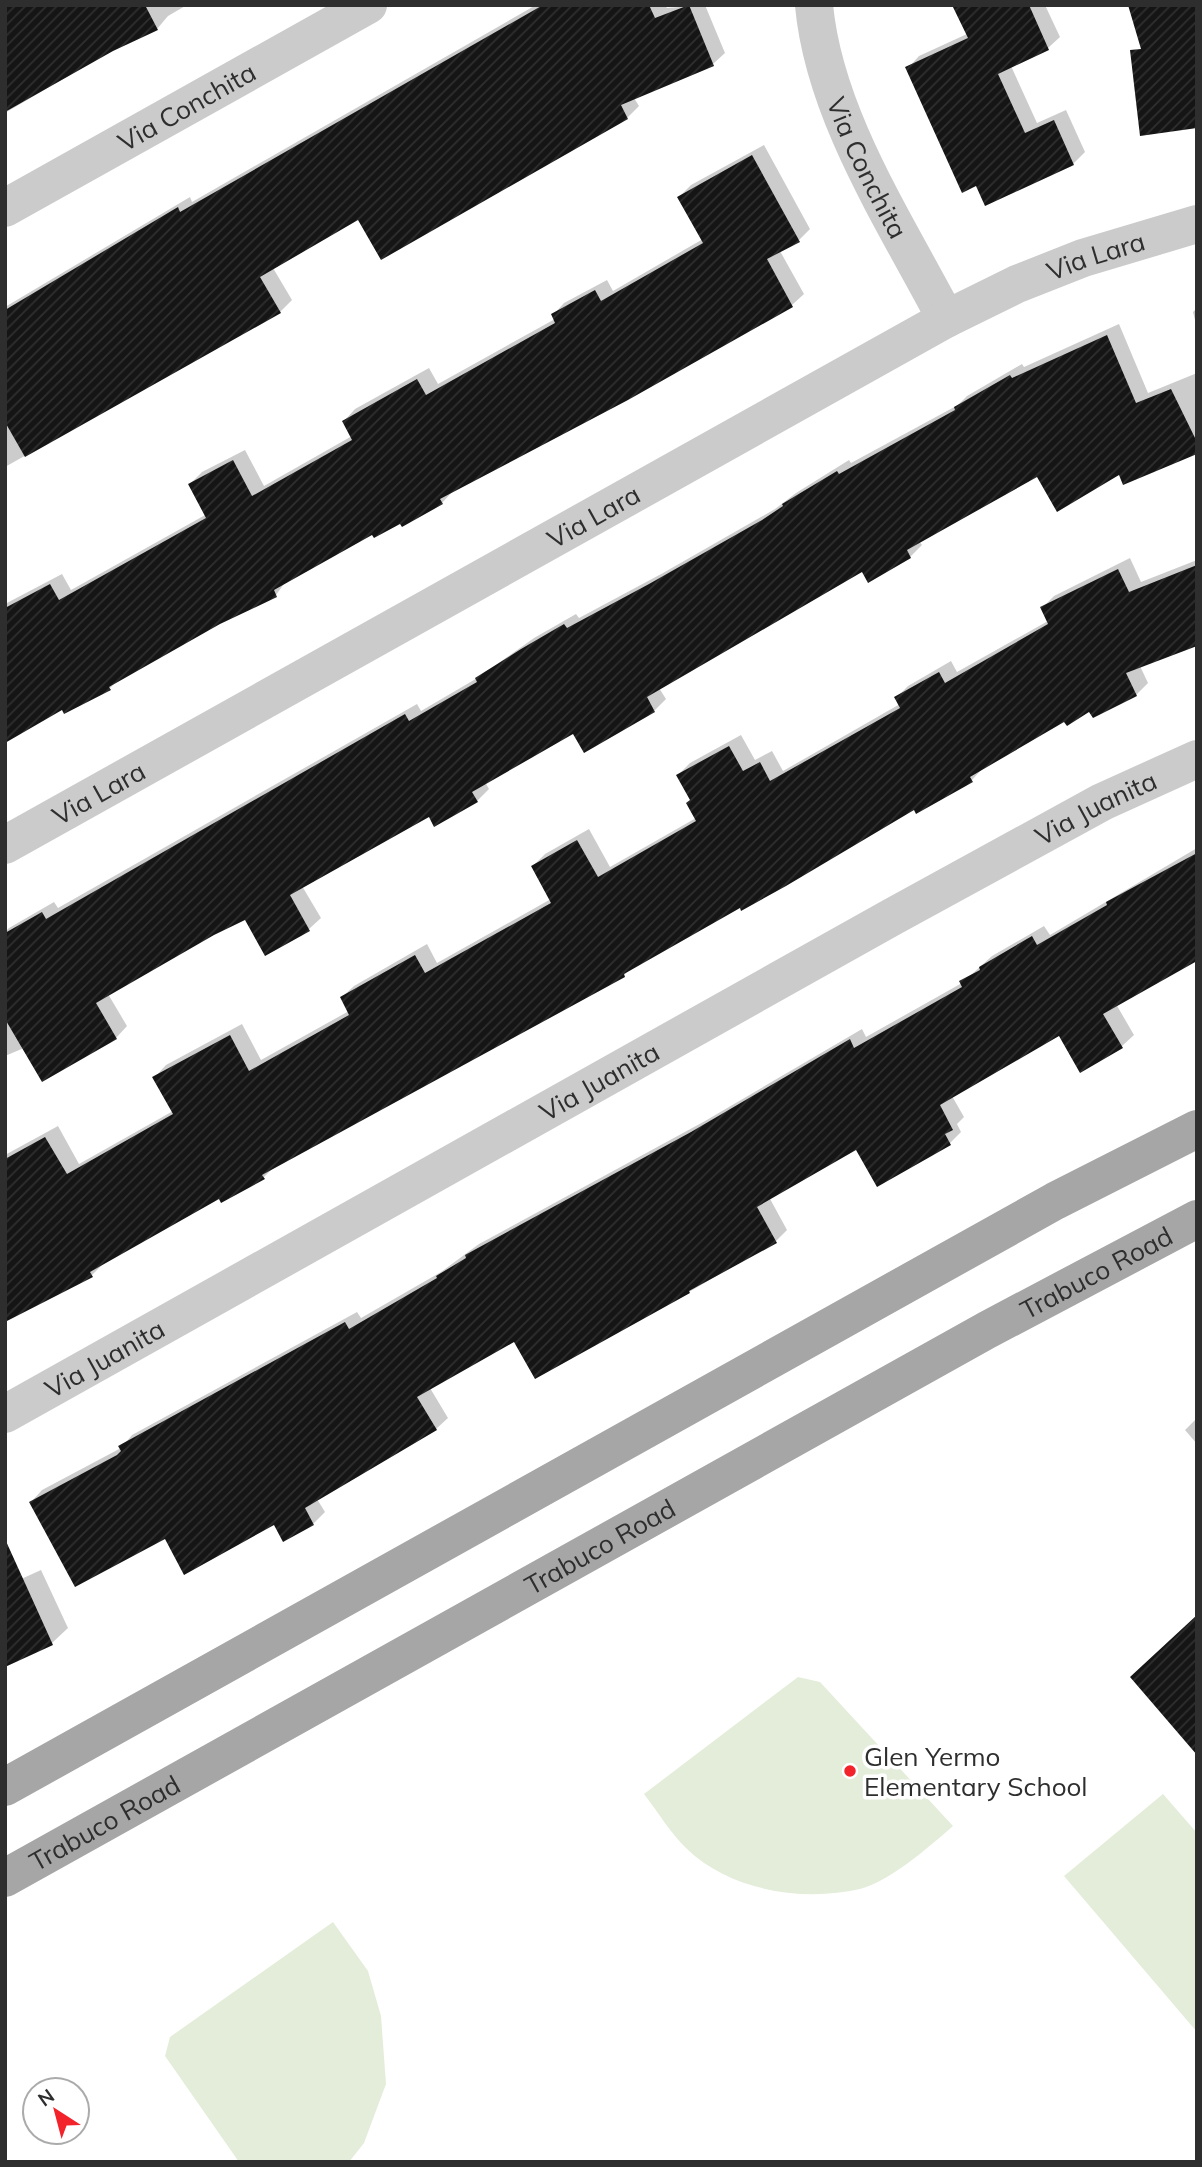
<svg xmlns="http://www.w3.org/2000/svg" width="1202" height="2167" font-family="Mulish,sans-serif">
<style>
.garden{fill:#e4edda}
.shadow{fill:#0003}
.building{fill:url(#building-hatch)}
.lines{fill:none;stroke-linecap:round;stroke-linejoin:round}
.minor{stroke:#cbcbcb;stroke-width:38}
.primary{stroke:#a6a6a6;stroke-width:38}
.poi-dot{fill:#f2232b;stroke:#fff;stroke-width:2.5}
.labels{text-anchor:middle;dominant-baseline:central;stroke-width:7;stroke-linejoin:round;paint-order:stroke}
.street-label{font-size:26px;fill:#2e2e2e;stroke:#fff}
.poi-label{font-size:26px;fill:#2e2e2e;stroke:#fff;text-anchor:start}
</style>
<defs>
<pattern id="building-hatch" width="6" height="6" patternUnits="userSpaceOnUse" patternTransform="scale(1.75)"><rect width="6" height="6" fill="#151515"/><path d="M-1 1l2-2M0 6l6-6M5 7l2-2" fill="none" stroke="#2f2f2f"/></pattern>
</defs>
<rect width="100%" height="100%" fill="#fff"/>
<!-- garden -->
<path class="garden" d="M798,1677L820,1682L953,1826C930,1846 889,1882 860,1889C803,1902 731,1891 687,1849C671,1834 658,1812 644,1794Z
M1163,1794L1197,1833V2032L1064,1876Z
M333,1922L368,1971L381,2016L386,2084L364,2143L349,2162H239L165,2056L170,2037Z"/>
<!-- shadow -->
<path class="shadow" d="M5,5H187L168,16L157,29L112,50L5,113Z
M536,5H665L667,8L705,5L725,53L713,64L634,98L639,106L627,118L359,217L273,268L292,300L280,312L5,467V307L190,197L192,202Z
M954,5H1045L1060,37L1048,48L1011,66L1037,123L1066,110L1085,152L1073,164L977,184L908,68L919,56L967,34Z
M764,145L810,229L799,240L780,251L804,294L792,305L453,491L442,503L373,532L286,581L276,595L219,622L118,680L110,688L65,712L63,708L5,741V604L62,574L71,590L207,514L190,484L202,472L245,450L264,486L352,436L344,421L355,409L429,368L438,384L555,319L553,315L564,303L607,280L613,291L703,239L679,197L691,185Z
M1197,308V328L1193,312Z
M1119,324L1148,393L1197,373V452L1119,473L1037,475L919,541L922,545L910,557L862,570L659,688L666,699L654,711L574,732L485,782L489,789L477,801L429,815L302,886L321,918L309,929L245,918L213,933L108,994L127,1026L116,1038L24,1048L5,1056V932L9,928L54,902L58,908L417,704L421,711L479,677L534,638L576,614L579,618L663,573L775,509L796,493L849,460L851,463L958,405L967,396L1022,364L1024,367Z
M1130,558L1141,582L1197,560V644L1140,666L1148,683L1136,695L1093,716L1090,709L1065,720L983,768L972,780L915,807L632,967L624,975L276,1165L264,1177L219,1197L103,1264L91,1276L5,1320V1155L58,1126L79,1164L173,1111L155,1077L166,1065L242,1024L261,1060L349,1011L342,997L354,986L427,944L437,963L551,899L533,866L545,854L589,829L610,867L696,818L692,799L678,775L690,763L741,735L755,760L772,751L783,771L900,704L896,698L908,686L951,661L957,672L1048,621L1042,608L1054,596Z
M1197,848V959L1116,1004L1134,1035L1122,1046L1081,1070L1059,1034L952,1096L964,1117L957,1124L961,1132L950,1143L857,1147L769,1197L787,1230L775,1242L689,1292L515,1340L430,1388L448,1418L436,1429L317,1499L325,1512L313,1524L274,1523L165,1537L31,1502L42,1490L121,1448L132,1435L357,1312L361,1318L441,1272L479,1244L705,1121L862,1029L866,1037L962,983L992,956L1044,926L1050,935Z
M1197,1418V1444L1185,1430Z
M41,1570L68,1628L52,1643L5,1665L8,1585Z"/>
<!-- building -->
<path class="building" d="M5,5H145L158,30L113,51L5,112Z
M543,5H649L655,18L689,5L714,66L621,105L628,119L381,260L358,220L260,277L281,313L25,457L5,422V310L178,207L180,212Z
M952,5H1029L1049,50L998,74L1025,133L1054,120L1074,165L985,206L976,186L962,193L905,67L968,38Z
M1128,5H1197V128L1140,136L1130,50L1141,49Z
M752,155L800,242L767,259L793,307L628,400L440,499L443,504L402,527L400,524L374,538L372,535L274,590L277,597L220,624L109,687L111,690L64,714L62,710L5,743V608L50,584L59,600L206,518L188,484L233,460L252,496L352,440L342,421L417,379L426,395L555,323L551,314L595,290L601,301L703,243L677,197Z
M1107,335L1136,403L1171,389L1197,442V454L1123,485L1119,475L1057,512L1037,477L907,550L911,558L868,583L862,572L647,697L655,712L584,753L573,734L472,792L478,802L434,827L429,817L290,895L310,931L265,956L245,920L214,935L96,1003L117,1039L42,1082L5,1019V933L42,912L46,919L405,714L409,721L477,682L475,678L521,649L564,624L567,628L649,584L762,520L783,506L782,504L837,471L839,474L955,410L954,407L1010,375L1012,378Z
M1197,565V646L1126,673L1137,696L1093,718L1089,712L1067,726L1064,722L970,777L973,782L916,814L914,810L786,886L741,911L740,908L624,974L625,977L262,1175L265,1179L221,1203L219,1199L90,1272L93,1277L5,1322V1159L45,1137L67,1174L173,1114L152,1077L230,1035L249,1071L349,1015L340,997L415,955L425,973L551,903L531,866L577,840L598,877L696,821L686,803L690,800L676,775L729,746L743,771L760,762L770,781L900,708L894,697L939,672L945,683L1048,624L1040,607L1118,569L1129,592Z
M1197,853V961L1103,1014L1123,1048L1080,1073L1059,1036L940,1105L953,1130L945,1134L951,1145L877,1187L856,1150L757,1207L777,1243L689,1291L690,1293L535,1379L514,1342L417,1397L437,1430L305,1508L314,1525L283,1542L274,1525L184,1575L165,1539L75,1587L29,1502L117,1455L121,1451L118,1446L345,1322L349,1329L437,1278L436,1276L466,1258L465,1255L691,1132L850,1039L854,1048L962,987L959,981L980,970L979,967L1032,936L1037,945L1107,905L1106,902Z
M5,1539L53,1645L5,1667Z
M1197,1615V1755L1130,1677Z"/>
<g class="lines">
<!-- minor -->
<g class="minor">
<path id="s1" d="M814,5C824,115 896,223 946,319"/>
<path id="s2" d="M5,208L368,5"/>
<path id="s3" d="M5,845L946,319L1017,284L1083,258L1197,224"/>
<path id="s4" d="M5,1414L892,917L1102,802L1197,759"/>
</g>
<!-- primary -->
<g class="primary">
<path d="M5,1787L1055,1201L1197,1129"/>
<path id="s5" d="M5,1878L987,1330L1197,1219"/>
</g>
</g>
<!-- markers -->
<circle class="poi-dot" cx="850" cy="1771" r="7"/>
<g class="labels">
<!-- street labels -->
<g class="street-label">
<text stroke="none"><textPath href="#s2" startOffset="208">Via Conchita</textPath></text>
<text stroke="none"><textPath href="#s1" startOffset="172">Via Conchita</textPath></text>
<text stroke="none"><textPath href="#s3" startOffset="1241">Via Lara</textPath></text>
<text stroke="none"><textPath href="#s3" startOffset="674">Via Lara</textPath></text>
<text stroke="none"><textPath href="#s3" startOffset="107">Via Lara</textPath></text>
<text stroke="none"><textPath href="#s4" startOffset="1248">Via Juanita</textPath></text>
<text stroke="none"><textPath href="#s4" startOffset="681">Via Juanita</textPath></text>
<text stroke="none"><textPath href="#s5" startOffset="1248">Trabuco Road</textPath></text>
<text stroke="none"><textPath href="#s4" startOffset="114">Via Juanita</textPath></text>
<text stroke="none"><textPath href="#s5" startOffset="681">Trabuco Road</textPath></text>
<text stroke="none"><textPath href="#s5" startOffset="114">Trabuco Road</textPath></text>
</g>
<!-- poi labels -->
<g class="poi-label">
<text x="864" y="1756">Glen Yermo<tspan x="864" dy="30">Elementary School</tspan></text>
</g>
</g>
<!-- border -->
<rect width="1202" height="2167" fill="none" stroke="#2e2e2e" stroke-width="14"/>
<!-- north arrow -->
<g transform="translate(56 2111) rotate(324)"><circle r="33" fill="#ffffff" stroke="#ababab" stroke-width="2"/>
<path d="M0-5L12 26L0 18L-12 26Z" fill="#f2232b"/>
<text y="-10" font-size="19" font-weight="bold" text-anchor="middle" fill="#2e2e2e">N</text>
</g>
</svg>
